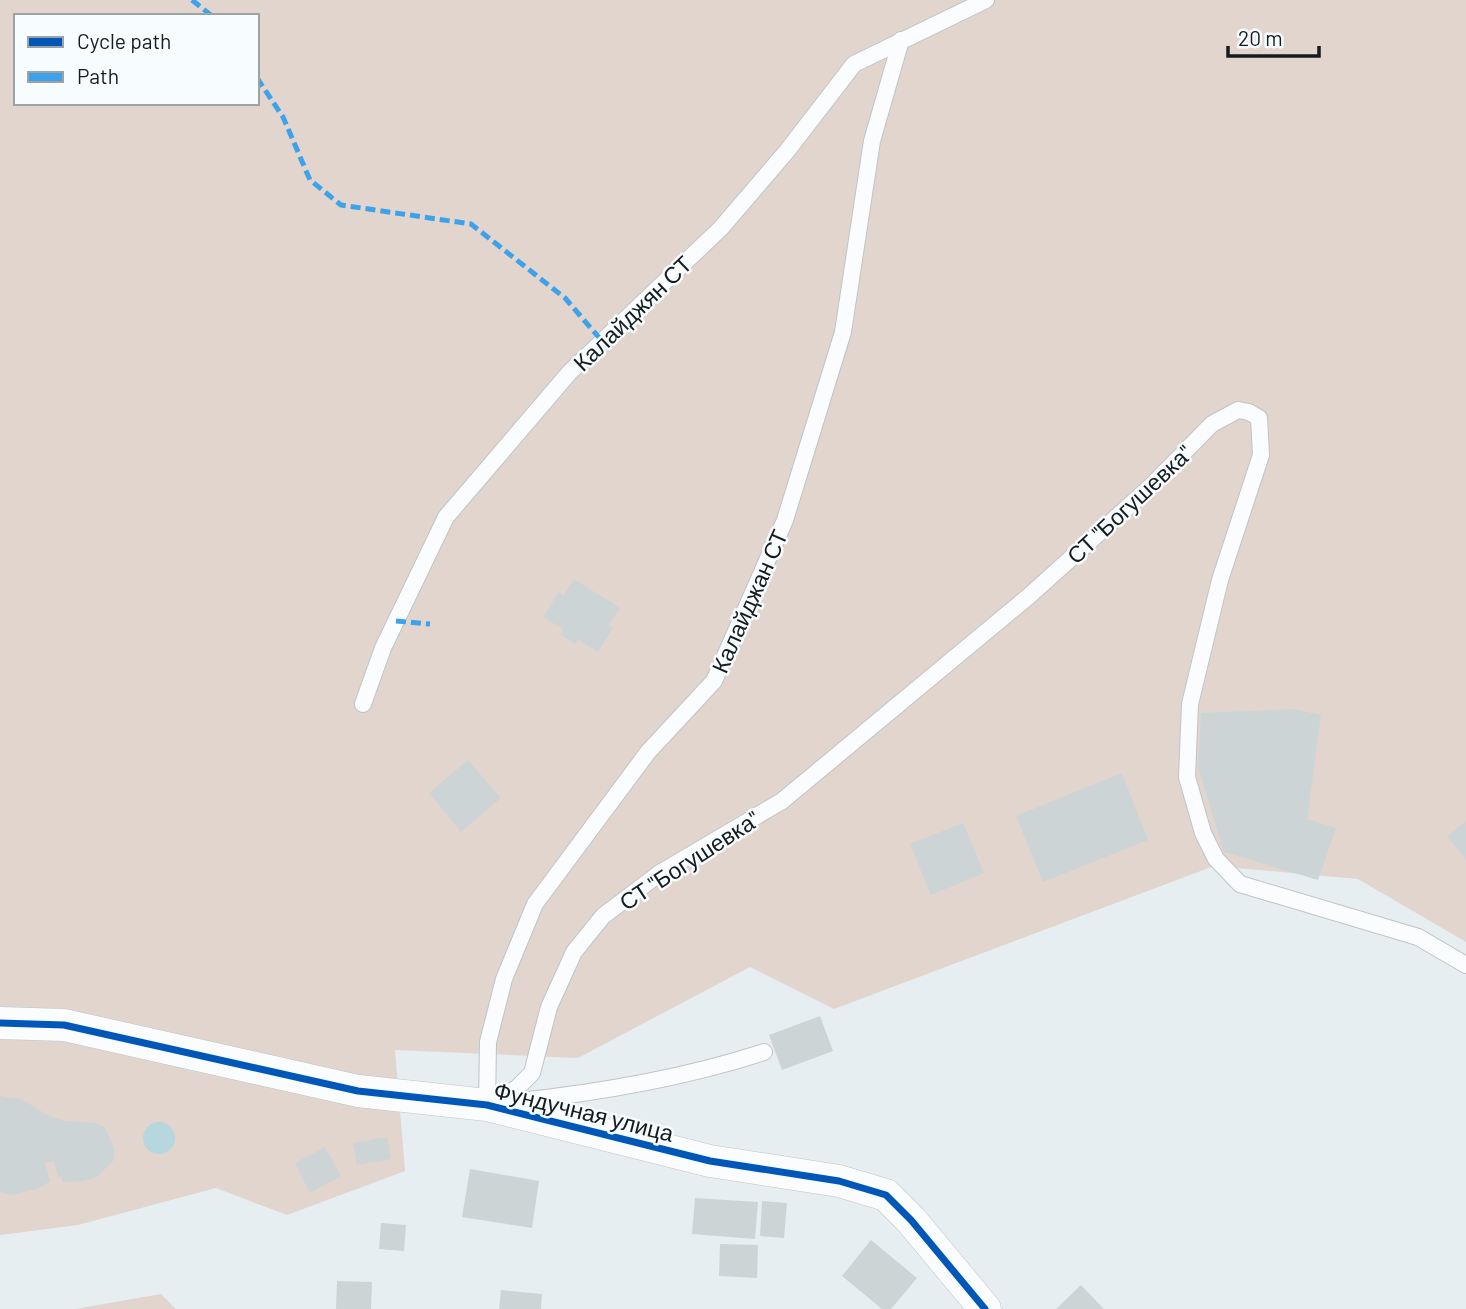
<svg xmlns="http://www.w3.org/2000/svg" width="1466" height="1309" font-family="Barlow,sans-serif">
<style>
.green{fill:#e1d5ce;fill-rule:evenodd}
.water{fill:#b6d7de}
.building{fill:#cdd4d6}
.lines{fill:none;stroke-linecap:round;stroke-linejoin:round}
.service-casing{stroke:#bec5c7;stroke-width:18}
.minor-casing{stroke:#bec5c7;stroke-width:33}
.service{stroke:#fbfcfd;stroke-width:16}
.minor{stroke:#fbfcfd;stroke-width:32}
.quiet{stroke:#3da2ea;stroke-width:5;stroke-dasharray:10 5;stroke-linecap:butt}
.cycleway-casing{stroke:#f7fdfe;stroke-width:11}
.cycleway{stroke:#0057b8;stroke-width:7}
.labels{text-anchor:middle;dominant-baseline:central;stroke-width:5;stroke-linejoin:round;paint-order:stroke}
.street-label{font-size:23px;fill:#161c1d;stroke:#f7fdfe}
</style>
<rect width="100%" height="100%" fill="#e6eef1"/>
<!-- green -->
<path class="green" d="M0,0H1466V942L1358,879L1214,866L834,1009L750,967L578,1058L395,1050L405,1171L287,1215L216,1188L78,1225L0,1235ZM16,16H257V103H16Z
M161,1294L176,1309H75Z"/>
<!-- water -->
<path class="water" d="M143 1138a16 16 0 1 1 32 0a16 16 0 1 1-32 0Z"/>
<!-- building -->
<path class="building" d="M574,579L620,608L609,625L613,628L598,652L578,640L575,644L560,634L563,629L543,617L559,592L563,596Z
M1293,709L1321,715L1307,819L1336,828L1318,880L1224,852L1198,767L1201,713Z
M468,760L501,798L461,832L429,793Z
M1122,773L1148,840L1043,882L1016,816Z
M1466,821V860L1447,836Z
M963,823L984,873L931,895L910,844Z
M820,1016L833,1051L782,1070L769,1035Z
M0,1096L21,1099L49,1116L67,1121L96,1123L105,1127L114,1148V1160L97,1177L84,1181L63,1182L61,1176L58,1177L54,1161L45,1163L50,1181L39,1188L13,1195L0,1192Z
M387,1137L391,1159L357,1165L353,1143Z
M325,1147L341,1176L310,1193L295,1163Z
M470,1169L539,1181L532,1228L462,1217Z
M695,1198L758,1202L755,1239L692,1234Z
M762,1201L787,1203L784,1238L760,1236Z
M381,1223L406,1225L404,1251L379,1249Z
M871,1240L917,1278L891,1309H882L842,1276Z
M720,1244L758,1245L757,1278L719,1276Z
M337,1281L372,1282L371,1309H336Z
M1081,1285L1104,1309H1056Z
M501,1290L542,1294L541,1309H499Z"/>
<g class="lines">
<defs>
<path id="service" d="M363,704L383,648L446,517L569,373L721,228L787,151L854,64L986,0
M510,1102C597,1093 681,1079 764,1052
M489,1104L517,1088L532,1073L549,1007L574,952L603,916L660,873L782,801L1029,596L1150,487L1212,424L1238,410L1249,412L1259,418L1261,455L1220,580L1190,704L1187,777L1203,833L1216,859L1240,884L1418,937L1466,965
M487,1105L488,1042L504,979L535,904L648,752L714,681L785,520L843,332L872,141L901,40"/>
<path id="minor" d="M0,1023L64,1025L358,1091L487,1105L710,1161L839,1181L886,1195L911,1220L985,1309"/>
</defs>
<!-- service casing -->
<use href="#service" class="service-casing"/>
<!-- minor casing -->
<use href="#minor" class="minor-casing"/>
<!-- service -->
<use href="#service" class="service"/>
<!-- minor -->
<use href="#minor" class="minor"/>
<!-- quiet -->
<path class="quiet" d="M192,0L212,16
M257,78L283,117L310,180L341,205L471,224L565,298L602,341
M396,621L430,624"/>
<defs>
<path id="cycleway" d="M0,1023L64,1025L358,1091L487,1105L710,1161L839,1181L886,1195L911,1220L985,1309"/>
</defs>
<!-- cycleway casing -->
<use href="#cycleway" class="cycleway-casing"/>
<!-- cycleway -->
<use href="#cycleway" class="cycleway"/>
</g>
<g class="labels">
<!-- street labels -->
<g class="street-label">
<text transform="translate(632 313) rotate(-44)">Калайджян СТ</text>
<text transform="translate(1129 504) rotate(-43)">СТ "Богушевка"</text>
<text transform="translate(749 601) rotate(-66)">Калайджан СТ</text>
<text transform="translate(689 860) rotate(-33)">СТ "Богушевка"</text>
<text transform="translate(584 1111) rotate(14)">Фундучная улица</text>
</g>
</g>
<!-- legend -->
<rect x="14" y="14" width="245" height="91" fill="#f7fdfe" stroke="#9da3a4" stroke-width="2"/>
<rect x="28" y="37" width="35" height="10" fill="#0057b8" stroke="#9da3a4" stroke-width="2"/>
<text x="77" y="49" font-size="21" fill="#161c1d">Cycle path</text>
<rect x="28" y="72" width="35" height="10" fill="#3da2ea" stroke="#9da3a4" stroke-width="2"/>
<text x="77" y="84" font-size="21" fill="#161c1d">Path</text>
<!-- scale -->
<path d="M1228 46v10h91v-10" fill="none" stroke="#161c1d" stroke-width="3.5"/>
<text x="1238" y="46" font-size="21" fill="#161c1d" stroke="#f7fdfe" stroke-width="5" paint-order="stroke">20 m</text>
</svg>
